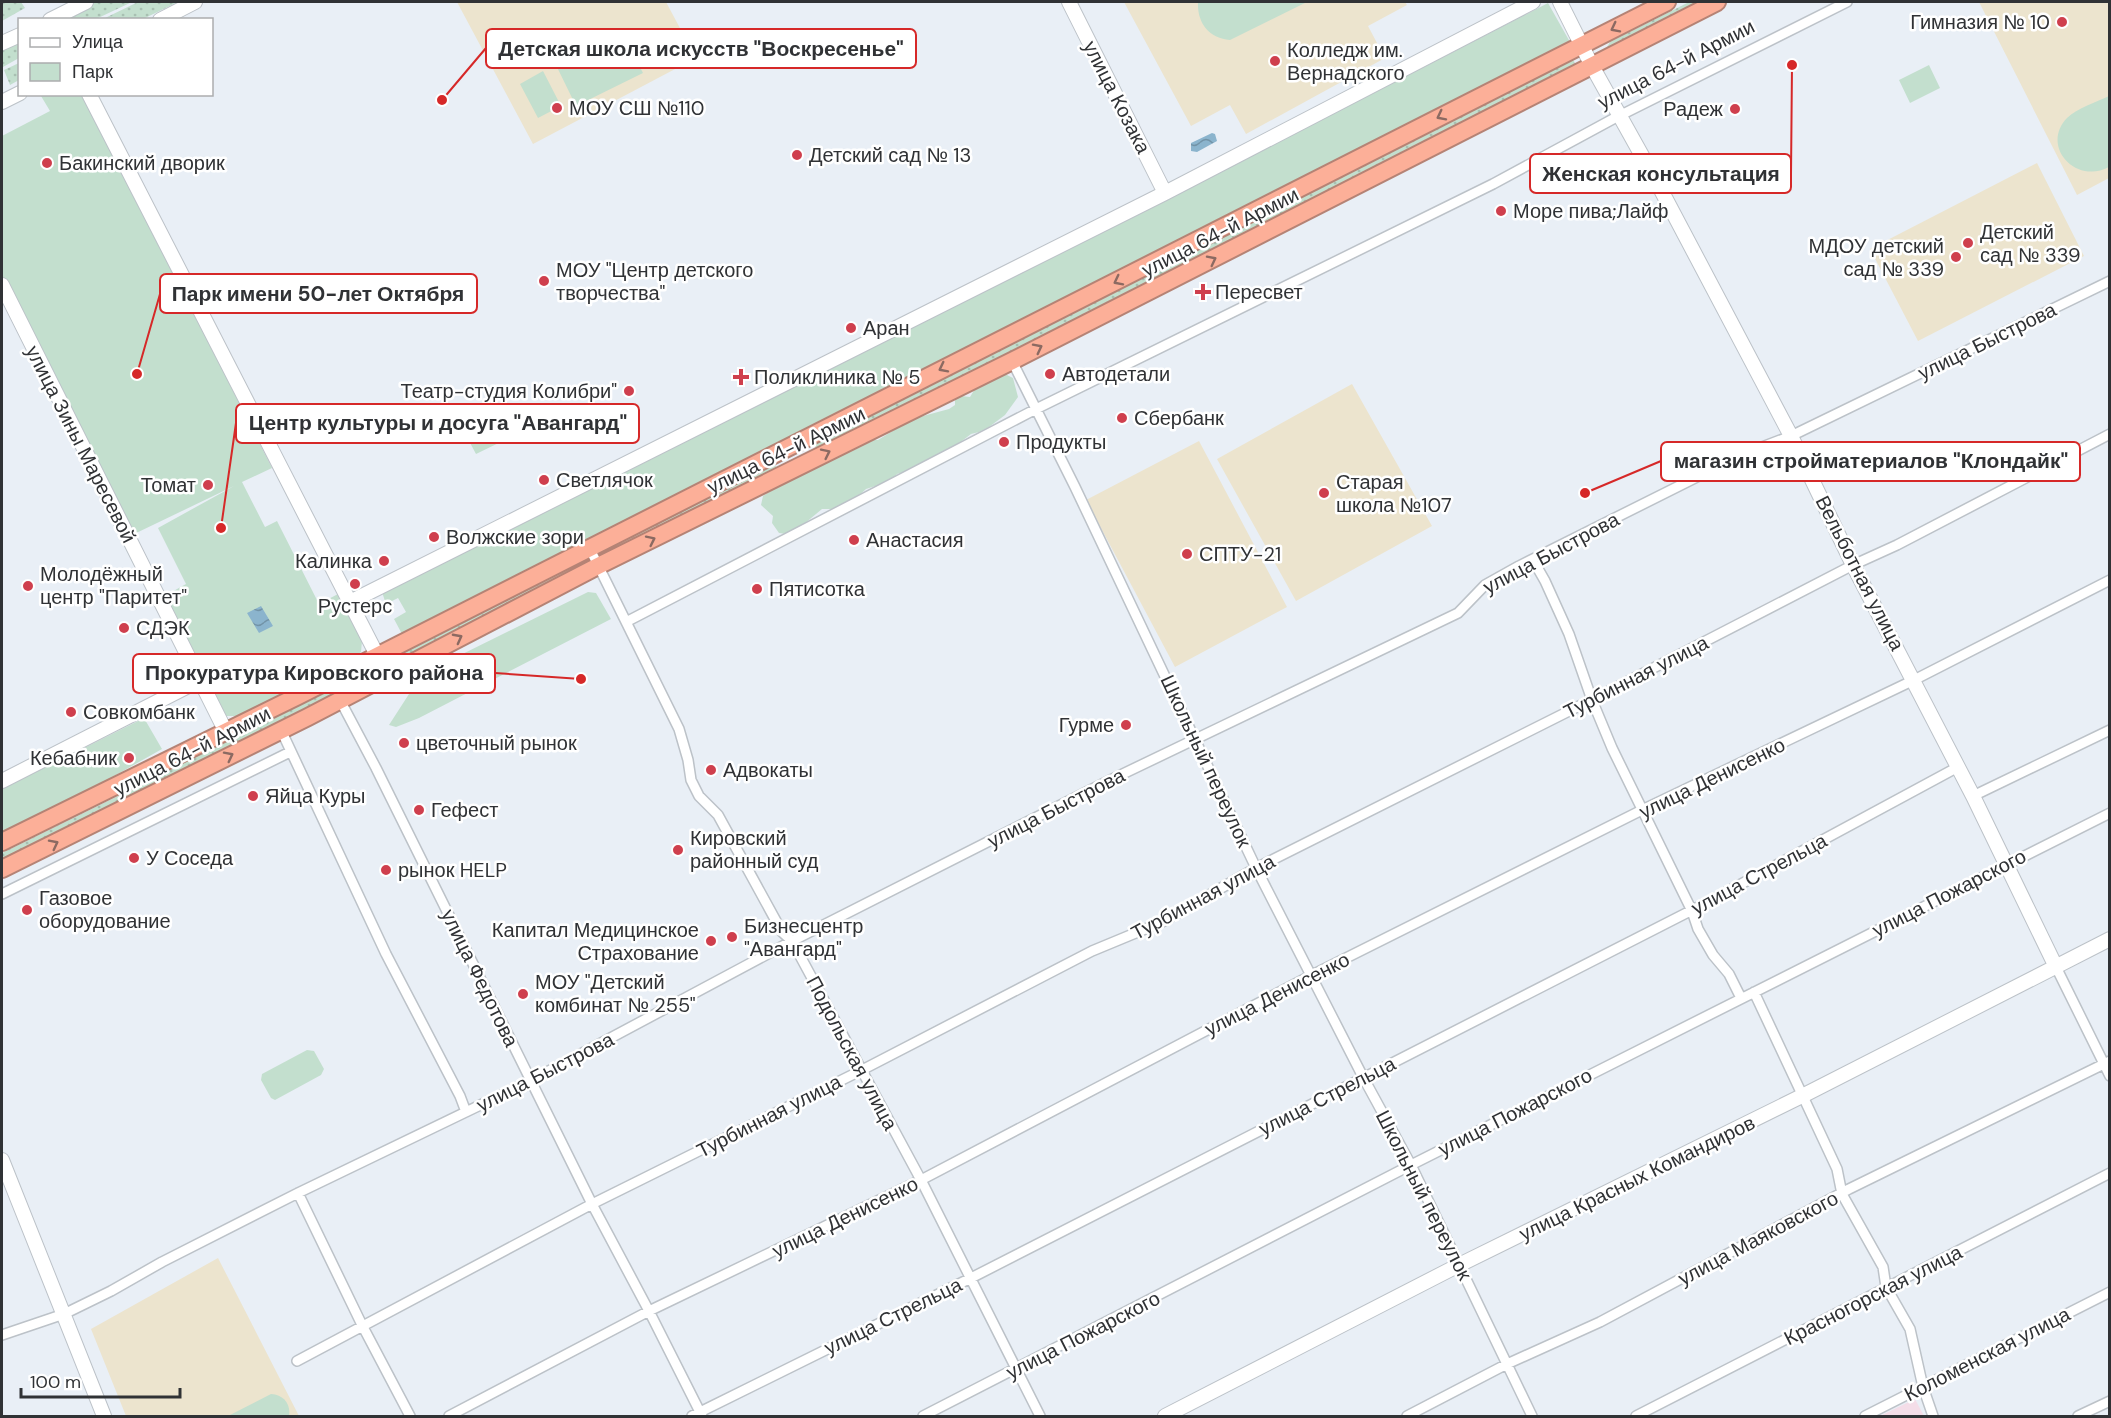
<svg xmlns="http://www.w3.org/2000/svg" width="2111" height="1418" font-family="'DM Sans',sans-serif">
<style>
.industrial{fill:#f4dde8}
.education{fill:#ece4ce}
.grass{fill:url(#grass-dots)}
.park{fill:#c3dfce}
.water{fill:url(#water-waves)}
.lines{fill:none;stroke-linecap:round;stroke-linejoin:round}
.street-casing{stroke:#bcc2c8;stroke-width:12}
.secondary-casing{stroke:#bcc2c8;stroke-width:16}
.highway-casing{stroke:#b58375;stroke-width:20}
.street{stroke:#fff;stroke-width:9}
.secondary{stroke:#fff;stroke-width:14}
.highway{stroke:#fcaf98;stroke-width:16}
.oneway{stroke:#8c6a62}
.poi-dot{fill:#cf3f4d;stroke:#fff;stroke-width:2}
.labels{text-anchor:middle;dominant-baseline:central;stroke-width:5;stroke-linejoin:round;paint-order:stroke}
.poi-label{font-size:20px;fill:#303235;stroke:#fff;text-anchor:start}
.street-label{font-size:20px;fill:#303235;stroke:#fff}
.leader{fill:none;stroke:#d62828;stroke-width:2}
.callout-dot{fill:#d62828;stroke:#fff;stroke-width:2}
.callout{fill:#fff;stroke:#d62828;stroke-width:2}
.callout-label{font-size:21px;text-anchor:middle;font-weight:bold;fill:#303235}
</style>
<defs>
<pattern id="grass-dots" width="8" height="8" patternUnits="userSpaceOnUse" patternTransform="scale(1.5)"><rect width="8" height="8" fill="#c3dfce"/><path d="M2 2h.1M6 6h.1" fill="none" stroke="#a8c0b2" stroke-width="1.8" stroke-linecap="round"/></pattern>
<pattern id="water-waves" width="16" height="10" patternUnits="userSpaceOnUse" patternTransform="scale(1.5)"><rect width="16" height="10" fill="#8bb4cd"/><path d="M0 5q4-4 8 0t8 0" fill="none" stroke="#7293a7"/></pattern>
</defs>
<rect width="100%" height="100%" fill="#e9eff6"/>
<!-- industrial -->
<path class="industrial" d="M1915,1399L1924,1416H1880Z"/>
<!-- education -->
<path class="education" d="M457,2H666L696,58L533,144Z
M1124,2H1405L1407,5L1368,26L1385,58L1246,134L1230,105L1191,126Z
M1979,2H2109V178L2077,195Z
M2037,163L2084,256L1918,341L1870,249Z
M1352,384L1432,526L1296,601L1217,459Z
M1199,441L1287,607L1175,667L1086,500Z
M218,1258L299,1416H126L91,1329Z"/>
<!-- grass -->
<path class="grass" d="M2,2H21L25,8L2,21Z
M96,2H132L96,19L64,20Z
M138,2H178L143,19H103Z
M1689,2H1703L1610,49L1607,47L1610,42Z
M19,40V58L3,67L2,49Z
M1570,61H1574L1575,65L820,448L815,447L817,443Z
M19,63V80L10,85L4,70Z
M773,465L776,466L777,470L612,550V545Z
M573,563H578L579,567L575,571L54,836L2,860V853L118,796Z"/>
<!-- park -->
<path class="park" d="M1198,2H1307L1230,40C1209,38 1197,23 1198,2Z
M1548,3L1570,42L402,634L394,619L406,612L398,598L386,604L382,592L1153,207Z
M622,31L643,73L576,106L555,63Z
M1929,65L1940,88L1910,103L1899,80Z
M543,71L561,106L538,118L520,84Z
M42,95H84L272,468L242,482L265,527L277,521L319,604L338,594L362,641L361,652L357,656L239,716H226L220,712L161,598L186,584L158,528L234,486L130,536L2,280V136L50,111L41,96Z
M2109,96V167C2076,185 2040,146 2067,118C2077,108 2097,102 2109,96Z
M1001,375H1007L1013,378L1018,397L1005,415L989,427L979,432L971,434L958,444L947,449L913,469L897,474L891,481L866,489L855,499L833,509H822L804,524L786,534L779,533L772,523L773,516L761,505L763,496L793,476L804,474L813,466L835,458L847,450L856,449L873,440H878L912,419L949,409L955,405V400L961,396L970,397L976,387L985,384L988,379Z
M513,416L521,432L476,454L468,439Z
M588,592L596,593L611,619L419,718L396,727L389,725L409,694L416,677Z
M144,718L162,749L107,780L2,832V789Z
M307,1050L314,1051L324,1069L321,1075L275,1100L271,1098L261,1080L262,1074Z
M271,1394C284,1395 291,1404 289,1416H228Z"/>
<!-- water -->
<path class="water" d="M1212,133L1215,134L1217,141L1197,152L1191,151V143Z
M261,606L273,626L259,633L247,613Z"/>
<g class="lines">
<defs>
<path id="street" d="M1012,361L1075,487L1256,868L1363,1077L1411,1165L1532,1416
M589,547L679,729L688,760L691,780L699,796L718,815L782,932L792,941L921,1180L1040,1416
M1533,560L1545,581L1569,634L1592,700L1612,748L1692,911L1698,929L1713,955L1729,974L1741,998
M626,622L1036,409L1493,184L1613,119L1847,2
M340,700L376,768L592,1204L649,1311L702,1416
M281,730L386,954L460,1096L466,1112
M1973,796L2110,730
M2,894L290,752
M2056,967L2110,1076
M1754,992L1837,1169L1842,1194L1883,1267L1886,1287L1910,1329L1923,1387L1933,1416
M298,1193L362,1325L410,1416
M2,1335L64,1314L111,1291L162,1262L298,1193L530,1081L792,941L1106,782L1458,613L1485,585L1519,566L1741,455L1791,436L2110,281
M297,1361L592,1204L862,1070L1092,951L1162,922L1256,868L1603,694L1853,565L1897,545L2110,434
M449,1416L649,1311L921,1180L1312,975L1646,808L1914,680L2110,580
M692,1416L971,1278L1704,904L1958,767
M923,1416L1411,1165L2110,813
M1407,1416L1507,1364L1600,1322L1849,1189L2110,1061
M1636,1416L2110,1173
M1865,1416L2110,1292
M2078,1416L2110,1401"/>
<path id="secondary" d="M1069,2L1165,193
M1560,2L1592,66L1660,188L1791,436L1853,565L1973,796L2056,967
M50,20L86,2
M160,20L195,2
M2,43L20,35
M89,94L377,655
M2,102L20,93
M2,285L226,732
M350,602L1165,193L1533,2
M2,781L200,680
M2,1160L104,1416
M1165,1416L1459,1265L1808,1093L2110,939"/>
<path id="highway" d="M2,842L298,696L1667,2
M2,869L308,717L598,566L1012,361L1717,2"/>
</defs>
<!-- street casing -->
<use href="#street" class="street-casing"/>
<!-- secondary casing -->
<use href="#secondary" class="secondary-casing"/>
<!-- highway casing -->
<use href="#highway" class="highway-casing"/>
<!-- street -->
<use href="#street" class="street"/>
<!-- secondary -->
<use href="#secondary" class="secondary"/>
<!-- highway -->
<use href="#highway" class="highway"/>
</g>
<!-- one-way arrows -->
<defs><path id="oneway-chevron" d="M-2-3.5L2.5 0L-2 3.5" fill="none" stroke-width="1.6" stroke-linecap="round" stroke-linejoin="round" transform="scale(1.5)"/></defs>
<g class="oneway">
<use href="#oneway-chevron" transform="translate(1615 28) rotate(153)"/>
<use href="#oneway-chevron" transform="translate(1441 116) rotate(153)"/>
<use href="#oneway-chevron" transform="translate(1212 260) rotate(-27)"/>
<use href="#oneway-chevron" transform="translate(1118 281) rotate(153)"/>
<use href="#oneway-chevron" transform="translate(1038 348) rotate(-27)"/>
<use href="#oneway-chevron" transform="translate(943 368) rotate(153)"/>
<use href="#oneway-chevron" transform="translate(826 453) rotate(-26)"/>
<use href="#oneway-chevron" transform="translate(651 540) rotate(-26)"/>
<use href="#oneway-chevron" transform="translate(458 638) rotate(-28)"/>
<use href="#oneway-chevron" transform="translate(229 756) rotate(-27)"/>
<use href="#oneway-chevron" transform="translate(54 844) rotate(-27)"/>
</g>
<!-- markers -->
<g class="poi-dot">
<circle cx="2062" cy="22" r="6"/>
<circle cx="1275" cy="61" r="6"/>
<circle cx="557" cy="108" r="6"/>
<circle cx="1735" cy="109" r="6"/>
<circle cx="797" cy="155" r="6"/>
<circle cx="47" cy="163" r="6"/>
<circle cx="1501" cy="211" r="6"/>
<circle cx="1968" cy="243" r="6"/>
<circle cx="1956" cy="257" r="6"/>
<circle cx="544" cy="281" r="6"/>
<path d="M1200 283h6v6h6v6h-6v6h-6v-6h-6v-6h6z"/>
<circle cx="851" cy="328" r="6"/>
<circle cx="1050" cy="374" r="6"/>
<path d="M738 368h6v6h6v6h-6v6h-6v-6h-6v-6h6z"/>
<circle cx="629" cy="391" r="6"/>
<circle cx="1122" cy="418" r="6"/>
<circle cx="1004" cy="442" r="6"/>
<circle cx="544" cy="480" r="6"/>
<circle cx="208" cy="485" r="6"/>
<circle cx="1324" cy="493" r="6"/>
<circle cx="434" cy="537" r="6"/>
<circle cx="854" cy="540" r="6"/>
<circle cx="1187" cy="554" r="6"/>
<circle cx="384" cy="561" r="6"/>
<circle cx="355" cy="584" r="6"/>
<circle cx="28" cy="586" r="6"/>
<circle cx="757" cy="589" r="6"/>
<circle cx="124" cy="628" r="6"/>
<circle cx="71" cy="712" r="6"/>
<circle cx="1126" cy="725" r="6"/>
<circle cx="404" cy="743" r="6"/>
<circle cx="129" cy="758" r="6"/>
<circle cx="711" cy="770" r="6"/>
<circle cx="253" cy="796" r="6"/>
<circle cx="419" cy="810" r="6"/>
<circle cx="678" cy="850" r="6"/>
<circle cx="134" cy="858" r="6"/>
<circle cx="386" cy="870" r="6"/>
<circle cx="27" cy="910" r="6"/>
<circle cx="732" cy="937" r="6"/>
<circle cx="711" cy="941" r="6"/>
<circle cx="523" cy="994" r="6"/>
</g>
<g class="labels">
<!-- poi labels -->
<g class="poi-label">
<text x="2050" y="22" text-anchor="end">Гимназия № 10</text>
<text x="1287" y="50">Колледж им.<tspan x="1287" dy="23">Вернадского</tspan></text>
<text x="569" y="108">МОУ СШ №110</text>
<text x="1723" y="109" text-anchor="end">Радеж</text>
<text x="809" y="155">Детский сад № 13</text>
<text x="59" y="163">Бакинский дворик</text>
<text x="1513" y="211">Море пива;Лайф</text>
<text x="1980" y="232">Детский<tspan x="1980" dy="23">сад № 339</tspan></text>
<text x="1944" y="246" text-anchor="end">МДОУ детский<tspan x="1944" dy="23">сад № 339</tspan></text>
<text x="556" y="270">МОУ "Центр детского<tspan x="556" dy="23">творчества"</tspan></text>
<text x="1215" y="292">Пересвет</text>
<text x="863" y="328">Аран</text>
<text x="1062" y="374">Автодетали</text>
<text x="754" y="377">Поликлиника № 5</text>
<text x="617" y="391" text-anchor="end">Театр-студия Колибри"</text>
<text x="1134" y="418">Сбербанк</text>
<text x="1016" y="442">Продукты</text>
<text x="556" y="480">Светлячок</text>
<text x="1336" y="482">Старая<tspan x="1336" dy="23">школа №107</tspan></text>
<text x="196" y="485" text-anchor="end">Томат</text>
<text x="446" y="537">Волжские зори</text>
<text x="866" y="540">Анастасия</text>
<text x="1199" y="554">СПТУ-21</text>
<text x="372" y="561" text-anchor="end">Калинка</text>
<text x="40" y="574">Молодёжный<tspan x="40" dy="23">центр "Паритет"</tspan></text>
<text x="769" y="589">Пятисотка</text>
<text x="355" y="606" text-anchor="middle">Рустерс</text>
<text x="136" y="628">СДЭК</text>
<text x="83" y="712">Совкомбанк</text>
<text x="1114" y="725" text-anchor="end">Гурме</text>
<text x="416" y="743">цветочный рынок</text>
<text x="117" y="758" text-anchor="end">Кебабник</text>
<text x="723" y="770">Адвокаты</text>
<text x="265" y="796">Яйца Куры</text>
<text x="431" y="810">Гефест</text>
<text x="690" y="838">Кировский<tspan x="690" dy="23">районный суд</tspan></text>
<text x="146" y="858">У Соседа</text>
<text x="398" y="870">рынок HELP</text>
<text x="39" y="898">Газовое<tspan x="39" dy="23">оборудование</tspan></text>
<text x="744" y="926">Бизнесцентр<tspan x="744" dy="23">"Авангард"</tspan></text>
<text x="699" y="930" text-anchor="end">Капитал Медицинское<tspan x="699" dy="23">Страхование</tspan></text>
<text x="535" y="982">МОУ "Детский<tspan x="535" dy="23">комбинат № 255"</tspan></text>
</g>
<!-- street labels -->
<g class="street-label">
<text transform="translate(1676 64) rotate(-27)">улица 64-й Армии</text>
<text transform="translate(1117 97) rotate(63)">улица Козака</text>
<text transform="translate(1220 232) rotate(-27)">улица 64-й Армии</text>
<text transform="translate(1987 341) rotate(-26)">улица Быстрова</text>
<text transform="translate(81 444) rotate(63)">улица Зины Маресевой</text>
<text transform="translate(786 450) rotate(-26)">улица 64-й Армии</text>
<text transform="translate(1551 553) rotate(-28)">улица Быстрова</text>
<text transform="translate(1860 573) rotate(63)">Вельботная улица</text>
<text transform="translate(1636 677) rotate(-27)">Турбинная улица</text>
<text transform="translate(192 751) rotate(-27)">улица 64-й Армии</text>
<text transform="translate(1206 761) rotate(65)">Школьный переулок</text>
<text transform="translate(1712 778) rotate(-26)">улица Денисенко</text>
<text transform="translate(1056 808) rotate(-27)">улица Быстрова</text>
<text transform="translate(1759 874) rotate(-28)">улица Стрельца</text>
<text transform="translate(1949 893) rotate(-27)">улица Пожарского</text>
<text transform="translate(1203 897) rotate(-28)">Турбинная улица</text>
<text transform="translate(480 978) rotate(64)">улица Федотова</text>
<text transform="translate(1277 994) rotate(-27)">улица Денисенко</text>
<text transform="translate(852 1053) rotate(62)">Подольская улица</text>
<text transform="translate(545 1072) rotate(-27)">улица Быстрова</text>
<text transform="translate(1327 1096) rotate(-27)">улица Стрельца</text>
<text transform="translate(1515 1112) rotate(-27)">улица Пожарского</text>
<text transform="translate(769 1116) rotate(-27)">Турбинная улица</text>
<text transform="translate(1637 1178) rotate(-26)">улица Красных Командиров</text>
<text transform="translate(1424 1195) rotate(63)">Школьный переулок</text>
<text transform="translate(845 1217) rotate(-26)">улица Денисенко</text>
<text transform="translate(1758 1238) rotate(-28)">улица Маяковского</text>
<text transform="translate(1873 1295) rotate(-27)">Красногорская улица</text>
<text transform="translate(893 1316) rotate(-26)">улица Стрельца</text>
<text transform="translate(1083 1335) rotate(-27)">улица Пожарского</text>
<text transform="translate(1987 1354) rotate(-27)">Коломенская улица</text>
</g>
</g>
<!-- callouts -->
<path class="leader" d="M442 100L486 48M1792 65L1791 174M137 374L160 294M221 528L236 423M1585 493L1661 461M581 679L495 673"/>
<g class="callout-dot">
<circle cx="442" cy="100" r="6"/>
<circle cx="1792" cy="65" r="6"/>
<circle cx="137" cy="374" r="6"/>
<circle cx="221" cy="528" r="6"/>
<circle cx="1585" cy="493" r="6"/>
<circle cx="581" cy="679" r="6"/>
</g>
<g class="callout">
<rect x="486" y="29" width="430" height="39" rx="6"/>
<rect x="1530" y="154" width="261" height="39" rx="6"/>
<rect x="160" y="274" width="317" height="39" rx="6"/>
<rect x="236" y="404" width="403" height="39" rx="6"/>
<rect x="1661" y="442" width="419" height="39" rx="6"/>
<rect x="133" y="654" width="362" height="39" rx="6"/>
</g>
<g class="callout-label">
<text x="701" y="56">Детская школа искусств "Воскресенье"</text>
<text x="1661" y="181">Женская консультация</text>
<text x="318" y="301">Парк имени 50-лет Октября</text>
<text x="438" y="430">Центр культуры и досуга "Авангард"</text>
<text x="1871" y="468">магазин стройматериалов "Клондайк"</text>
<text x="314" y="680">Прокуратура Кировского района</text>
</g>
<!-- border -->
<rect width="2111" height="1418" fill="none" stroke="#303235" stroke-width="6"/>
<!-- legend -->
<rect x="18" y="18" width="195" height="78" fill="#ffffff" stroke="#acadae" stroke-width="1.5"/>
<rect x="30" y="38" width="30" height="9" fill="#ffffff" stroke="#acadae" stroke-width="1.5"/>
<text x="72" y="48" font-size="18" fill="#303235">Улица</text>
<rect x="30" y="63" width="30" height="18" fill="#c3dfce" stroke="#acadae" stroke-width="1.5"/>
<text x="72" y="78" font-size="18" fill="#303235">Парк</text>
<!-- scale -->
<path d="M21 1388v9h159v-9" fill="none" stroke="#303235" stroke-width="3"/>
<text x="30" y="1388" font-size="18" fill="#303235" stroke="#ffffff" stroke-width="4.5" paint-order="stroke">100 m</text>
</svg>
